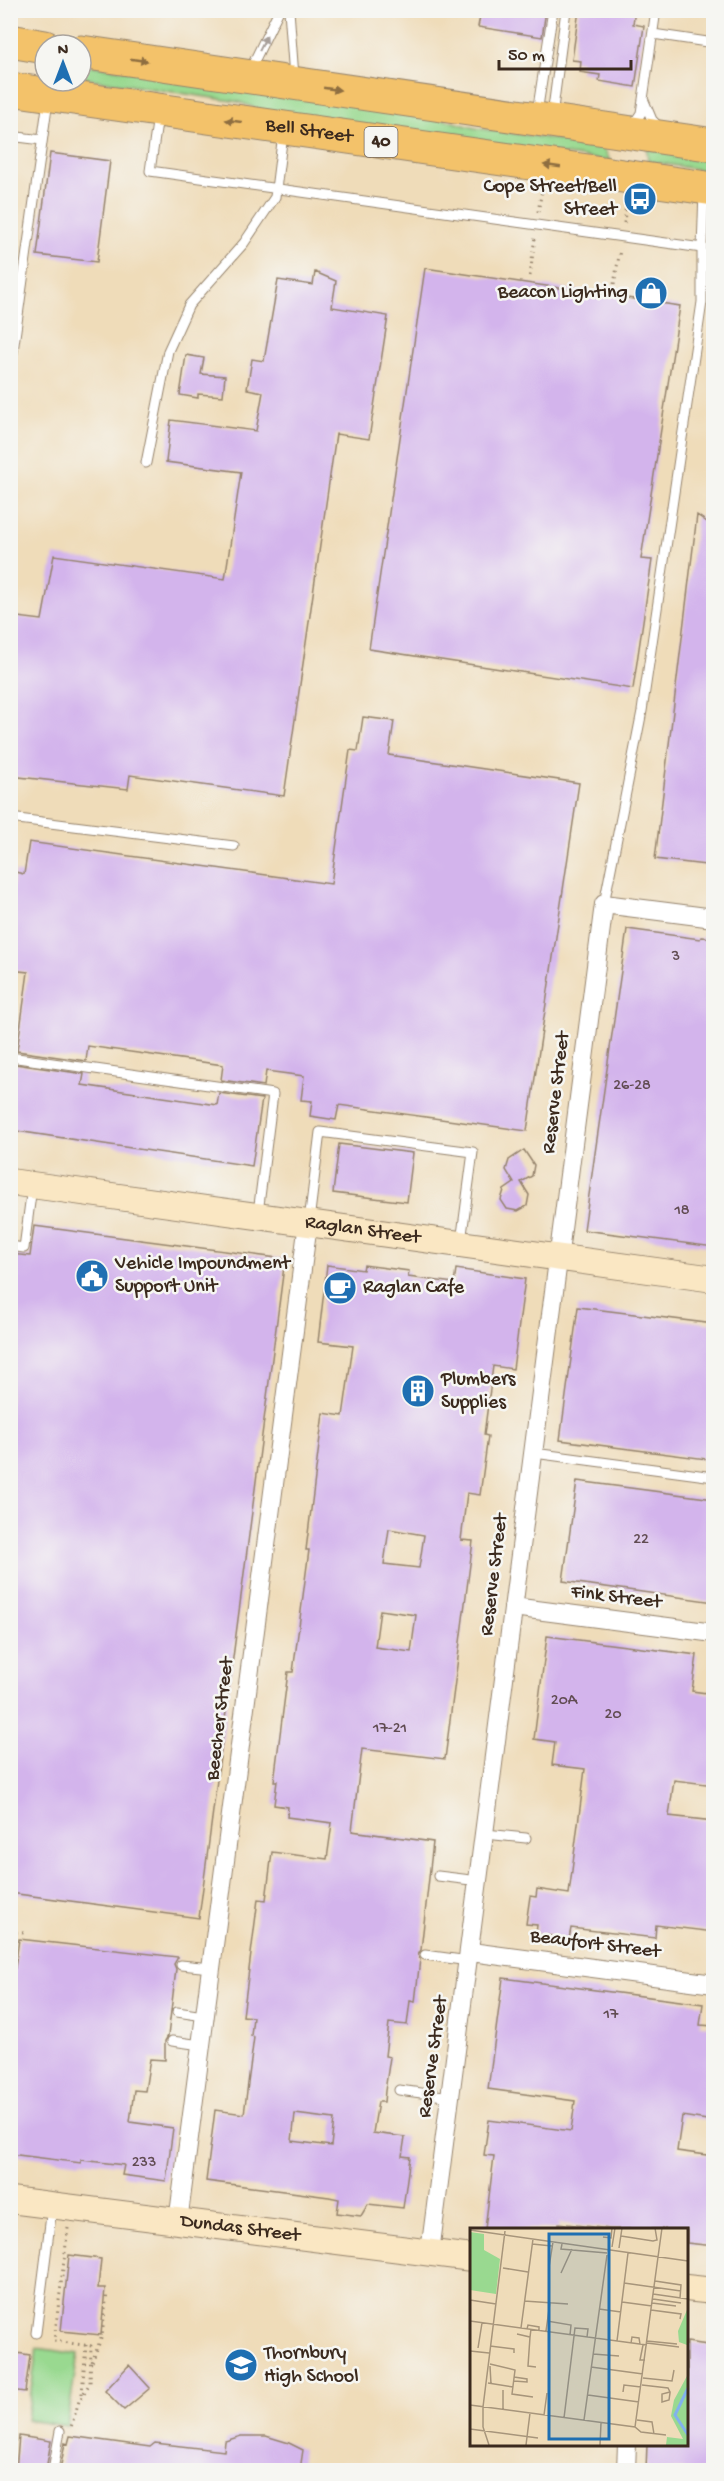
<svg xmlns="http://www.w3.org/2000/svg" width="724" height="2481" font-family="'Gochi Hand',sans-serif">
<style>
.green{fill:#99d990;stroke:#6a8257;stroke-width:1.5}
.building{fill:#d3b4ec;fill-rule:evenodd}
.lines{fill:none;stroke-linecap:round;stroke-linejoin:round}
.lane-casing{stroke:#95836c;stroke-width:11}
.street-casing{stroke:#95836c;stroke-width:20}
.secondary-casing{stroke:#95836c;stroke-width:28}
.highway-casing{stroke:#95836c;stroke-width:35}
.path{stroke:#95836c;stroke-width:3;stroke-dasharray:1.5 4.5;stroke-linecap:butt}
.lane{stroke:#fff;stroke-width:9}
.street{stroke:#fff;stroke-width:18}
.secondary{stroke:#fae7c3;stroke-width:26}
.highway{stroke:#f3c26a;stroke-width:33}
.oneway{fill:#a79f9a}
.oneway2{fill:#8e6e40}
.labels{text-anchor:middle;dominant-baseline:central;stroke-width:5;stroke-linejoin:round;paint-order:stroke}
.number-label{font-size:16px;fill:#614c52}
.shield{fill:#f6f6f2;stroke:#73675e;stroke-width:1.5}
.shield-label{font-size:18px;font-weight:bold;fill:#3b2a1e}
.street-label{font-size:20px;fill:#3b2a1e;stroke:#f6f6f2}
.poi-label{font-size:20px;fill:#3b2a1e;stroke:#f6f6f2;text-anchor:start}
.inset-river{fill:none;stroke:#82b2ed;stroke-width:3}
.inset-road{fill:none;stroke:#a7957b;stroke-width:1.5}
.view{fill:#1f6fb2;fill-opacity:0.15;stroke:#1f6fb2;stroke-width:3}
.inset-edge{fill:none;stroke:#3b2a1e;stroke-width:3}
</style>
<rect width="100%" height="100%" fill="#f6f6f2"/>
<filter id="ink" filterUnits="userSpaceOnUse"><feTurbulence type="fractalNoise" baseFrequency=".0167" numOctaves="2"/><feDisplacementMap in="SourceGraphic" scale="12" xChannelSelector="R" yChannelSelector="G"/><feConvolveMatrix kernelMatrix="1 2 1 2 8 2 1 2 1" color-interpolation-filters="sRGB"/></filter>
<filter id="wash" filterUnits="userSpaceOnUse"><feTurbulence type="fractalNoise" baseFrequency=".008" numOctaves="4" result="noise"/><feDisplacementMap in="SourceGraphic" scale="24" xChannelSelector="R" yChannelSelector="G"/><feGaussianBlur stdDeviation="1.35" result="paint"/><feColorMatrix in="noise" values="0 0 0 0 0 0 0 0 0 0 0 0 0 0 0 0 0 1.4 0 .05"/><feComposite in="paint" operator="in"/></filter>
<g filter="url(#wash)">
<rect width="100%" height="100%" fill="#efdcb9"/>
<!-- green -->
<path class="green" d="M81,64L417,112L475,128L603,146L610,161L271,114L239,102L89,79L81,76Z
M647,149L713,157V172L648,161Z
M37,2348L78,2354L67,2426L27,2420Z"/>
<g id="blocks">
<!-- building -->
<path class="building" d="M481,10H546L542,37L478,27Z
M579,10H635L633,24L644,26L635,87L599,81L600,75L580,72L581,61L572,60Z
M50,153L110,161L97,262L37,255Z
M425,268L680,306L641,559L652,560L633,689L369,649Z
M315,272L336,281L332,307L388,316L369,439L336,434L284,796L130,775L128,789L10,776V616L42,620L54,555L225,579L241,472L166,462L171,420L256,431L263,392L247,389L252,359L264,361L278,280L313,285Z
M186,355L204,358L201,374L225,376L223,396L198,394V398L180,395Z
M697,515L714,527V866L655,859Z
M363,717L394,721L389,755L579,783L527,1131L339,1105L336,1120L310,1116L312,1101L301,1100L304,1076L266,1071L264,1086L221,1080L223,1065L88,1046L86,1061L17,1051L28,972L10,970V905L15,872L24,874L29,842L331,884L350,750L358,751Z
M627,929L700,939L701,937L714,938V1247L584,1230Z
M15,1064L84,1074L82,1085L217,1105L219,1093L262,1099L252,1166L10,1130V1074H13Z
M339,1144L413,1153L407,1202L333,1193Z
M524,1150L534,1165L532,1176L521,1182L529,1195L527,1206L518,1211L507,1209L501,1200L504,1190L514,1183L506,1170L509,1160Z
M34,1226L285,1259L199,1918L10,1893V1254L30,1256Z
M327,1265L363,1270L364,1265L409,1271L408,1277L454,1283L456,1269L525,1279L513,1369L493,1366L484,1435L488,1436L480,1495L467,1493L461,1540L473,1541L445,1759L362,1749L352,1831L433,1842L421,1950L418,1955L420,1959L415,2002L410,2001L407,2025L389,2023L385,2056L390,2057L385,2091L384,2102H378L373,2133L405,2137L402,2156L410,2157L403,2208L368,2204L361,2216L337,2213L339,2199L329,2197L206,2181L215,2110L244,2114L254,2037L251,2036L253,2017L243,2016L258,1899L266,1900L272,1852L327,1859L332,1823L287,1817L288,1807L274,1805L277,1781H274L288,1672H293L309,1550H306L323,1413L343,1416L353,1346L318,1342ZM389,1529L424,1535L419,1568L384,1564ZM380,1610L416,1615L411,1652L375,1647ZM295,2114L334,2119L331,2146L292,2141Z
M578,1307L714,1324V1460L560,1440Z
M577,1481L714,1499V1602L563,1581Z
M547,1636L697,1655L692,1691L714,1694V1785L674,1780L669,1816L714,1821V1932L656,1925L655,1938L571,1928L568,1945L551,1943L552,1936L536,1934L537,1925L526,1924L530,1896L536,1897L537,1889L569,1894L585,1769L552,1765L555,1742L534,1739Z
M19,1939L178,1957L174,1964L176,1969L168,2036L165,2041V2060L150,2059L145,2091L134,2090L130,2122L173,2128L166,2181L122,2175L124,2165L81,2160V2163L10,2154V1968H15Z
M503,1978L703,2004L700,2025L714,2026L711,2050H714V2121L682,2116L677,2151L714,2156V2246L687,2243V2229H610L559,2223L558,2229H485L494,2156L484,2155L489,2120L571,2131L575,2101L488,2089Z
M69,2255L101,2259L98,2288H105L101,2335L61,2331Z
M687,2342L714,2346V2470H646L647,2444H687Z
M10,2352L30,2355L25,2392L10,2390Z
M129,2365L150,2388L124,2410L105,2391Z
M19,2436L51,2441L46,2470H16Z
M70,2436L150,2447L155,2443L224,2451L225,2441L241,2436H266L289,2443L303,2450L300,2470H60L65,2443L68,2444Z"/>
</g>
</g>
<g filter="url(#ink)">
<use href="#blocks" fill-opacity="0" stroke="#95836c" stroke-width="1.5"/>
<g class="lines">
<defs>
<path id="lane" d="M289,10L294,77
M653,34L714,43
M249,72L279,10
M644,101L652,120L659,127
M537,113L553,10
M158,116L150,171L702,248L704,192
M552,116L566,10
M633,125L641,113L656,10
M10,136L42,140
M10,373L48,100
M146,463L168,351L189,305L244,243L275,197L283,134
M10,818L234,846
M604,904L642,711L702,302V248
M10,1057L273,1094L258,1213
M309,1221L320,1132L473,1152L461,1242
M10,1246L24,1248L32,1187
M534,1453L714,1477
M485,1834L526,1838
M438,1876L479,1881
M425,1955L469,1961
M181,1965L211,1968
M177,2012L204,2016
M172,2041L201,2045
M399,2090L451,2097
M36,2333L52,2208
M53,2470L60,2431"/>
<path id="street" d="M513,1607L714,1633
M471,1952L714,1984
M178,2222L308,1223
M430,2252L604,904L714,918
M626,2470L627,2444"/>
<g id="secondary">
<path id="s1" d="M10,1182L714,1279"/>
<path id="s2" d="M10,2200L472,2258"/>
<path d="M686,2288L714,2291"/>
</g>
<g id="highway">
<path d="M10,41L45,47"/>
<path d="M81,52L714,145"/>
<path id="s3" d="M10,89L714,189"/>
</g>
</defs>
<!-- lane casing -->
<use href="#lane" class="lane-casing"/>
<!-- street casing -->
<use href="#street" class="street-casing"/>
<!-- secondary casing -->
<use href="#secondary" class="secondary-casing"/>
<!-- highway casing -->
<use href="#highway" class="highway-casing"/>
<!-- path -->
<path class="path" d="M538,212L542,190
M624,223L626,203
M530,276L535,236
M613,290L620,250
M10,1932L25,1933
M68,2228L54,2341L91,2346L90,2383L79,2401L71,2427
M92,2362L102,2336L107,2293
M82,2394L86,2345"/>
<!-- lane -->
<use href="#lane" class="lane"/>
<!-- street -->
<use href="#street" class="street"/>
<!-- secondary -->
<use href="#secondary" class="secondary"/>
<!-- highway -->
<use href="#highway" class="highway"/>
</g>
<!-- one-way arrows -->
<defs><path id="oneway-solid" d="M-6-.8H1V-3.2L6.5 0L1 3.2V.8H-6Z" transform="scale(1.5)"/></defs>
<use class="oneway" href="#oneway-solid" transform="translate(263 43) rotate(-64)"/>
<g class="oneway2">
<use href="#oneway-solid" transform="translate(139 60) rotate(8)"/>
<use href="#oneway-solid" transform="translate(332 89) rotate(8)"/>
<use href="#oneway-solid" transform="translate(234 121) rotate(-172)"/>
<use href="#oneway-solid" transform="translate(552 166) rotate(-172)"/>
</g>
</g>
<!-- icons -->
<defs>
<symbol id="bus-disc" viewBox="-11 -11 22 22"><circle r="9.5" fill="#1f6fb2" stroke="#f6f6f2"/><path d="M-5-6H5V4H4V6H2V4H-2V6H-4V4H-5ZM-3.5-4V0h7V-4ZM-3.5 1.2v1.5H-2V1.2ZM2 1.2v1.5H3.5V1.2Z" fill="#fff"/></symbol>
<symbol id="shop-disc" viewBox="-11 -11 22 22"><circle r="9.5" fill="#1f6fb2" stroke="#f6f6f2"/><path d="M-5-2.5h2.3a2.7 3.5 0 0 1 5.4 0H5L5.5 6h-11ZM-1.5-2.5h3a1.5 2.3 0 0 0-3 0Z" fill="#fff"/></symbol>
<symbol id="civic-disc" viewBox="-11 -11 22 22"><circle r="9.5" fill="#1f6fb2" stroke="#f6f6f2"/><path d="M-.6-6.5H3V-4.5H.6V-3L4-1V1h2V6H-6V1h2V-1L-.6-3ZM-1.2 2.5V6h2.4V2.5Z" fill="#fff"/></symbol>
<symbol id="cafe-disc" viewBox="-11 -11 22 22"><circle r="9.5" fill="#1f6fb2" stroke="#f6f6f2"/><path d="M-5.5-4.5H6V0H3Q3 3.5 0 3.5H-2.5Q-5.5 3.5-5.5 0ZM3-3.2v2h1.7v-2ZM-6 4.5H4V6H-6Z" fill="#fff"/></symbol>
<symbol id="building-disc" viewBox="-11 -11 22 22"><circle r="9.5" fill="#1f6fb2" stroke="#f6f6f2"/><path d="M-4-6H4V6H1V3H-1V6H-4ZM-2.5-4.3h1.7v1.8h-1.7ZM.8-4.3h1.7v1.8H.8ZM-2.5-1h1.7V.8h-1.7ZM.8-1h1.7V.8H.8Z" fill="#fff"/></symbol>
<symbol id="school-disc" viewBox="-11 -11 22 22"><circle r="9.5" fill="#1f6fb2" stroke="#f6f6f2"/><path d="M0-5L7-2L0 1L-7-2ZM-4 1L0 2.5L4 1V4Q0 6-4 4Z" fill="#fff"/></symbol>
</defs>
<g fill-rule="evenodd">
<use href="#bus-disc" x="621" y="180" width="38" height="38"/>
<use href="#shop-disc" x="632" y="274" width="38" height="38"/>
<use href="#civic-disc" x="73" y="1257" width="38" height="38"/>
<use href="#cafe-disc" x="321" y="1269" width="38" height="38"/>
<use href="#building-disc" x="399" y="1372" width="38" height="38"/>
<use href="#school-disc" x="222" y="2346" width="38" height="38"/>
</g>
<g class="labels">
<!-- number labels -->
<g class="number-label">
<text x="676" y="957">3</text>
<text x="632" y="1086">26-28</text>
<text x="682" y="1211">18</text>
<text x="641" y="1540">22</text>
<text x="564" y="1701">20A</text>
<text x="613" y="1715">20</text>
<text x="390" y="1729">17-21</text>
<text x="611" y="2015">17</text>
<text x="144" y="2163">233</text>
</g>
<!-- shield labels -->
<rect class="shield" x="364.5" y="127" width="33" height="30" rx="4.5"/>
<g class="shield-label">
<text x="381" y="142">40</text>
</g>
<!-- street labels -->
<g class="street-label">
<text stroke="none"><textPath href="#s3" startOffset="302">Bell Street</textPath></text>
<text transform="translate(557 1093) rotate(-83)">Reserve Street</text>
<text stroke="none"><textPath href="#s1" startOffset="356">Raglan Street</textPath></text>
<text transform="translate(495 1575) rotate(-83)">Reserve Street</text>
<text transform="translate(616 1598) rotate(7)">Fink Street</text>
<text transform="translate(221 1719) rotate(-83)">Beecher Street</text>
<text transform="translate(595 1945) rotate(7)">Beaufort Street</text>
<text transform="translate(434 2057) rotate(-82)">Reserve Street</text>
<text stroke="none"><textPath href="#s2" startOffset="232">Dundas Street</textPath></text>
</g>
<!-- poi labels -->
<g class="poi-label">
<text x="617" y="187" text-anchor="end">Cope Street/Bell<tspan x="617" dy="23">Street</tspan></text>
<text x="628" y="293" text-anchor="end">Beacon Lighting</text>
<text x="115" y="1264">Vehicle Impoundment<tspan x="115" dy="23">Support Unit</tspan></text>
<text x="363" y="1288">Raglan Cafe</text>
<text x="441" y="1380">Plumbers<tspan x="441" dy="23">Supplies</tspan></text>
<text x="264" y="2354">Thornbury<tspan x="264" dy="23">High School</tspan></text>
</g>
</g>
<!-- overview -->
<g transform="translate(470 2228)">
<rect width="218" height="218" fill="#efdcb9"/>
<path d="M0,4L14,6V22L30,31L26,66L0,62ZM217,82V117L209,114L208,103ZM217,148V217H196L197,209L213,211L201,188L204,172Z" fill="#99d990"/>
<path class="inset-river" d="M218,160L205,187L218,207"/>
<path class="inset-road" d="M0,2L218,33M151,8L183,13L187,12L185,0M133,9L141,10L142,0M62,16L82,18M92,16L91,21L137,25M142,19L145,0M149,20L152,0M188,29L192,0M79,39L83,14M33,40L58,44M91,45L102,21M185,53L211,57L210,70M154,55L211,63M183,66L218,71M183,71L211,75M0,72L26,76M54,73L98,76M152,74L182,78M182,75L206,78M129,81L151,84M181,82L211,86L210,91M0,93L177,117M77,93L101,97L100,107M51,100L63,11M57,101L58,97L69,99V102M76,103L80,74M47,106L60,109L61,101M60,109L58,138L66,139M147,113L158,25M177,113L207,116M161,115L162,109L169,110L170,116M177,115L209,119M173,117L170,132H175M20,118L44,121V125M8,120L12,95M0,123L19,125M123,126L149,128M20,136L45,142L42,166L63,169M20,138L21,156M121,139L173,146M173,150L202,153L204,142M44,153L57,154V151L44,149M18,155L43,159M172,157L198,160L200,164V165L199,172L192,174V166L200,164M153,164L154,157L171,159M118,167L169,174M0,177L165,199L171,204L196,207M33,182V162M74,187L77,165M94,190L105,100L118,101L117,109M114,192L137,27M167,192L182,194L184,206M165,199L188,29M0,201L68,210M19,217L13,199V179L35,3M56,217L60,185M130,217L131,195"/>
<path class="view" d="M79,6H139V211H79Z"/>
<rect width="218" height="218" class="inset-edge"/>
</g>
<!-- margin -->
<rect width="724" height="2481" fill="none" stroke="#f6f6f2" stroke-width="36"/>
<!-- north arrow -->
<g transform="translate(63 63)"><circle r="28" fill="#f6f6f2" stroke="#aba49d" stroke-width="1.5"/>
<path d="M0-4.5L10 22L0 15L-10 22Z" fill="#1f6fb2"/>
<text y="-9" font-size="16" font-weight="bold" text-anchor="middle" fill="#3b2a1e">N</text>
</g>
<!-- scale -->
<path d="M499 60v9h132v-9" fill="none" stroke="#3b2a1e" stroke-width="3"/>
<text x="508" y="60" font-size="18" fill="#3b2a1e" stroke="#f6f6f2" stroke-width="4.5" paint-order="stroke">50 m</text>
</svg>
